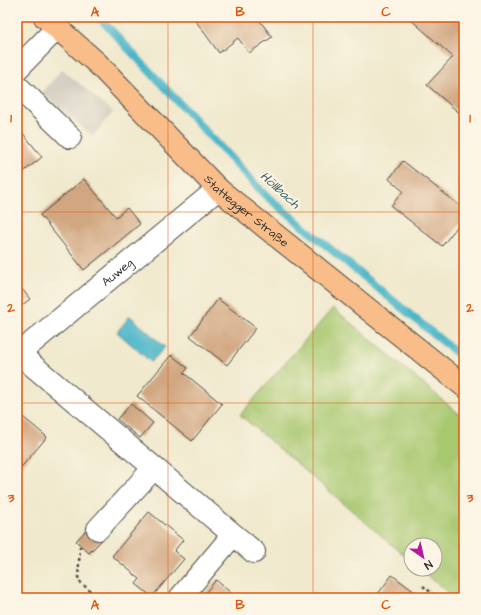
<svg xmlns="http://www.w3.org/2000/svg" width="481" height="615" font-family="'Architects Daughter',sans-serif">
<style>
.industrial{fill:#c8c4b8}
.green{fill:#a8c870;stroke:#6a7a4e}
.water{fill:#4cb6c9;stroke:#3c707a}
.lines{fill:none;stroke-linecap:round;stroke-linejoin:round}
.stream{stroke:#4cb6c9;stroke-width:8}
.building{fill:#d1a781}
.minor-casing{stroke:#494843;stroke-width:24}
.major-casing{stroke:#494843;stroke-width:24}
.path{stroke:#494843;stroke-width:2.5;stroke-dasharray:3 3;stroke-linecap:butt}
.minor{stroke:#fff;stroke-width:22}
.major{stroke:#f8bd89;stroke-width:22}
.grid{fill:none;stroke:#df570e;stroke-width:1;stroke-opacity:0.55}
.labels{text-anchor:middle;dominant-baseline:central;stroke-width:4;stroke-linejoin:round;paint-order:stroke}
.street-label{font-size:12px;fill:#2b2b2b;stroke:#fcf5e5}
.water-label{font-size:13px;font-style:italic;fill:#375c62;stroke:#fcf5e5}
.neatline{fill:none;stroke:#df570e;stroke-width:1.5}
.grid-label{font-size:13px;text-anchor:middle;font-weight:bold;fill:#df570e}
</style>
<rect width="100%" height="100%" fill="#fcf5e5"/>
<filter id="ink" filterUnits="userSpaceOnUse"><feTurbulence type="fractalNoise" baseFrequency=".025" numOctaves="2"/><feDisplacementMap in="SourceGraphic" scale="8" xChannelSelector="R" yChannelSelector="G"/><feConvolveMatrix kernelMatrix="1 2 1 2 8 2 1 2 1" color-interpolation-filters="sRGB"/></filter>
<filter id="wash" filterUnits="userSpaceOnUse"><feTurbulence type="fractalNoise" baseFrequency=".012" numOctaves="4" result="noise"/><feDisplacementMap in="SourceGraphic" scale="16" xChannelSelector="R" yChannelSelector="G"/><feGaussianBlur stdDeviation="0.9" result="paint"/><feColorMatrix in="noise" values="0 0 0 0 0 0 0 0 0 0 0 0 0 0 0 0 0 1.4 0 .05"/><feComposite in="paint" operator="in"/></filter>
<g filter="url(#wash)">
<rect width="100%" height="100%" fill="#f0e9cd"/>
<!-- industrial -->
<path class="industrial" d="M62,69L113,112L93,136L42,93Z"/>
<!-- green -->
<path class="green" d="M333,308L464,418V598H454L420,569H435V545H411V561L240,415Z"/>
<!-- water -->
<path class="water" d="M130,316L165,347L151,362L117,332Z"/>
<g class="lines">
<!-- stream -->
<path class="stream" d="M99,17L265,195L464,359"/>
</g>
<g id="blocks">
<!-- building -->
<path class="building" d="M193,17H257L272,37L249,53L238,38L219,53Z
M411,17H464V117L427,85L453,57L409,18Z
M21,131L42,157L17,177V134Z
M403,161L464,209V218L442,246L391,206L403,191L389,179Z
M84,179L116,217L127,208L140,224L84,270L40,215Z
M17,283L30,299L17,309Z
M218,299L256,328L227,365L190,336Z
M171,355L188,368L184,373L222,404L192,441L137,396Z
M131,404L153,423L140,438L117,419Z
M17,412L47,437L17,472Z
M149,512L183,540L174,551L184,559L152,597L136,584L140,579L112,556Z
M92,524L105,537L89,553L76,541Z
M392,575L420,596L423,598H375Z
M216,580L237,598H201Z"/>
</g>
</g>
<g filter="url(#ink)">
<use href="#blocks" fill-opacity="0" stroke="#494843" stroke-width="1"/>
<g class="lines">
<defs>
<g id="minor">
<path d="M17,69L58,27"/>
<path d="M17,86L70,137"/>
<path d="M19,354L254,552"/>
<path id="s1" d="M17,355L218,189"/>
<path d="M98,529L154,468"/>
<path d="M180,598L233,535"/>
</g>
<g id="major">
<path id="s2" d="M45,17L98,64L218,189L464,386"/>
</g>
</defs>
<!-- minor casing -->
<use href="#minor" class="minor-casing"/>
<!-- major casing -->
<use href="#major" class="major-casing"/>
<!-- path -->
<path class="path" d="M80,546L78,580L98,598
M423,586L438,598"/>
<!-- minor -->
<use href="#minor" class="minor"/>
<!-- major -->
<use href="#major" class="major"/>
</g>
</g>
<!-- grid -->
<path class="grid" d="M168,17V598M313,17V598M17,212H464M17,403H464"/>
<g class="labels">
<!-- street labels -->
<g class="street-label">
<text stroke="none"><textPath href="#s2" startOffset="280">Stattegger Straße</textPath></text>
<text stroke="none"><textPath href="#s1" startOffset="130">Auweg</textPath></text>
</g>
<!-- water labels -->
<g class="water-label">
<text transform="translate(280 190) rotate(42)">Höllbach</text>
</g>
</g>
<!-- margin -->
<rect width="481" height="615" fill="none" stroke="#fcf5e5" stroke-width="44"/>
<!-- north arrow -->
<g transform="translate(423 557) rotate(146)"><circle r="19" fill="#fcf5e5" stroke="#a8a49b"/>
<path d="M0-3L7 15L0 10L-7 15Z" fill="#b5179e"/>
<text y="-6" font-size="11" font-weight="bold" text-anchor="middle" fill="#2b2b2b">N</text>
</g>
<rect x="22" y="22" width="437" height="571" class="neatline"/>
<g class="grid-label">
<text x="95" y="16">A</text>
<text x="240" y="16">B</text>
<text x="386" y="16">C</text>
<text x="11" y="122">1</text>
<text x="470" y="122">1</text>
<text x="11" y="312">2</text>
<text x="470" y="312">2</text>
<text x="11" y="502">3</text>
<text x="470" y="502">3</text>
<text x="95" y="609">A</text>
<text x="240" y="609">B</text>
<text x="386" y="609">C</text>
</g>
</svg>
